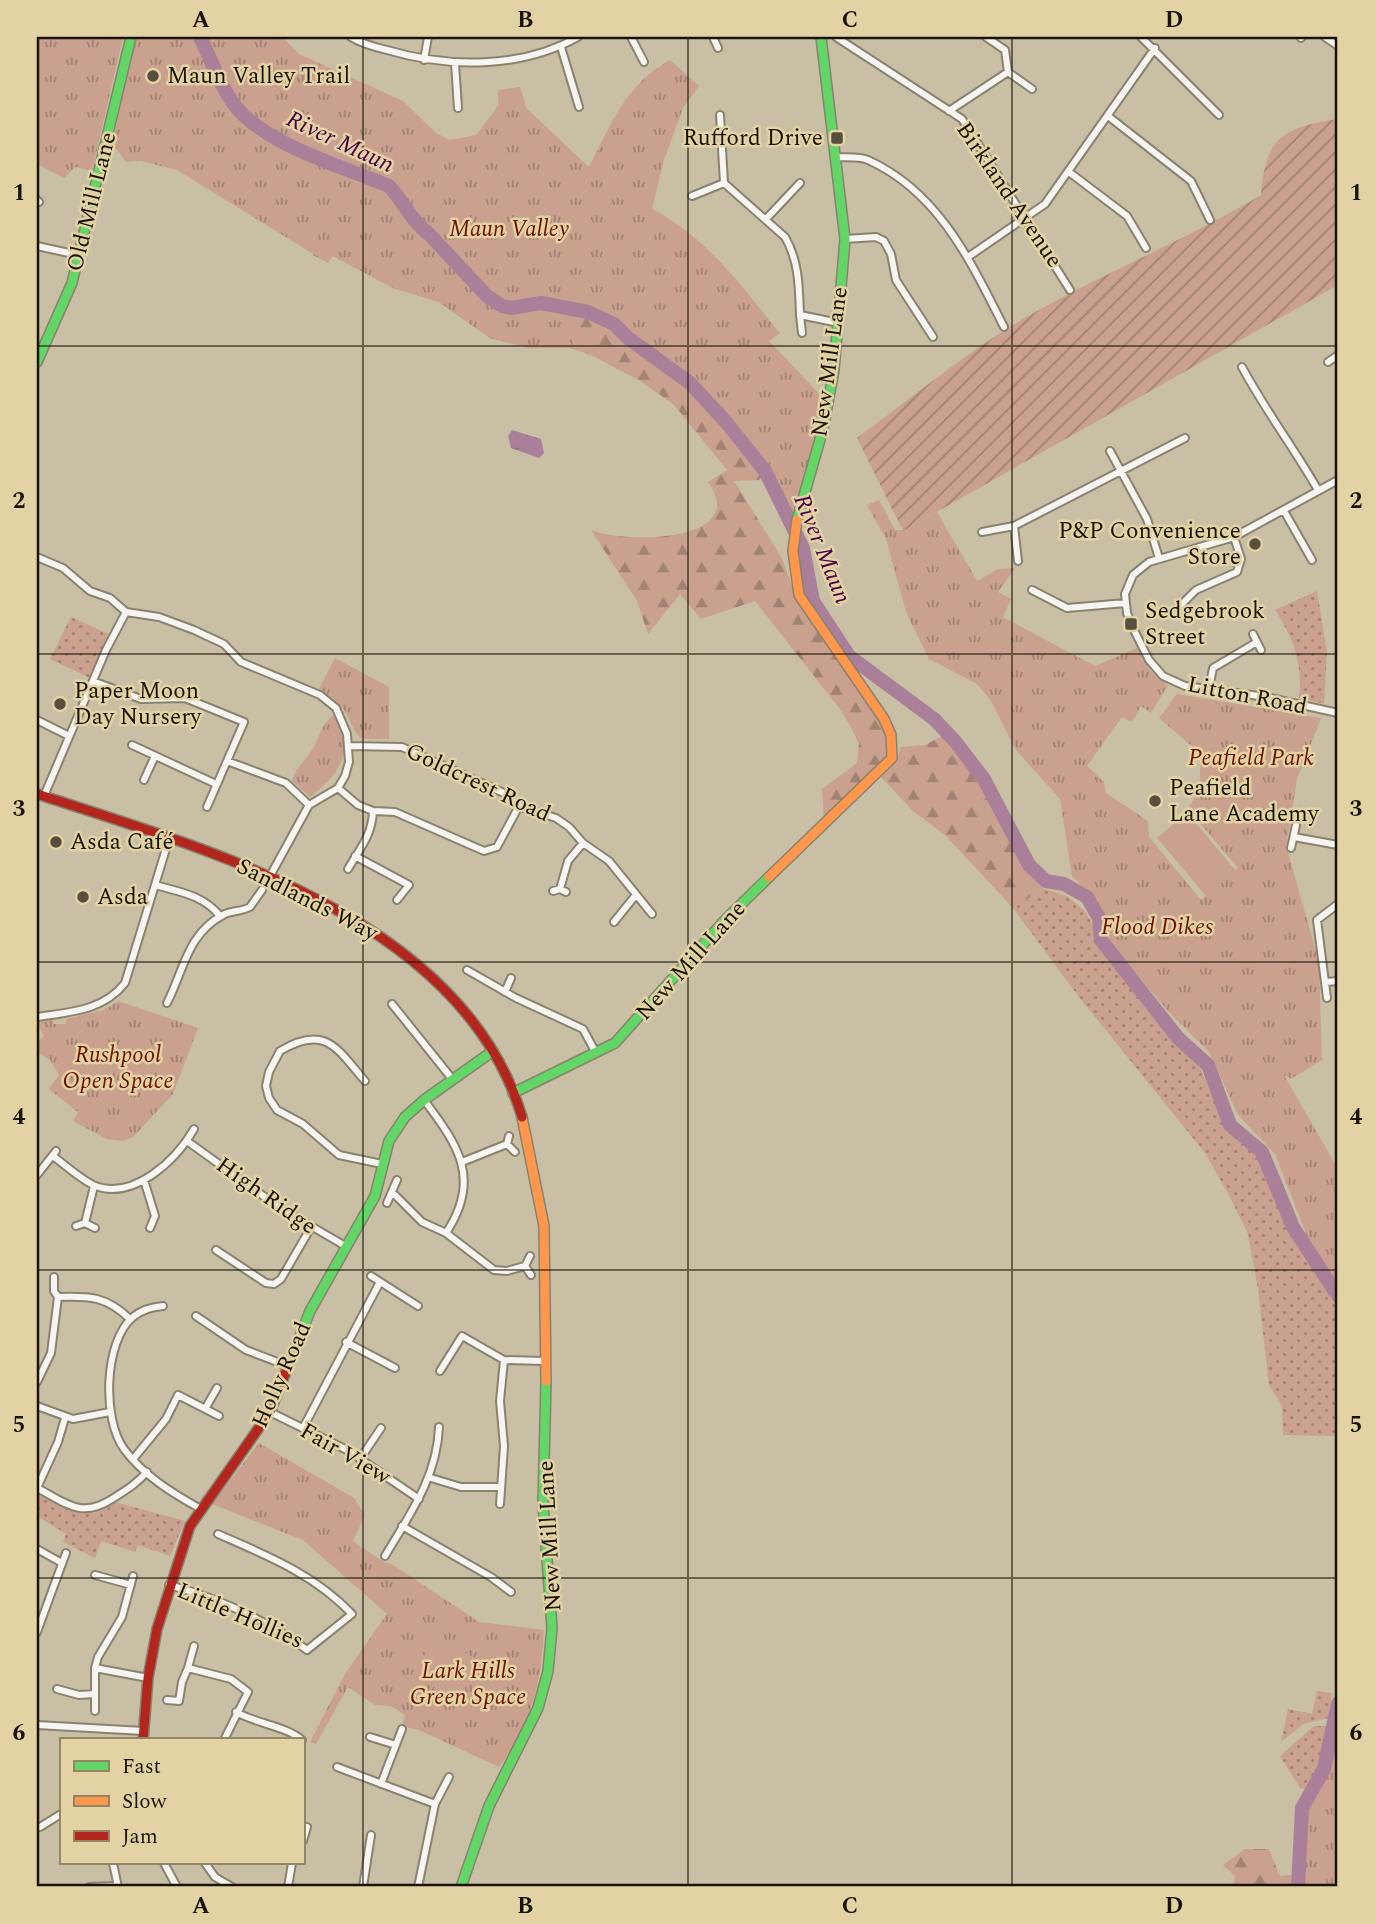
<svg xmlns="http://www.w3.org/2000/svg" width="1375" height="1924" font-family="Spectral,serif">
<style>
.grass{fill:url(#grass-dots)}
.forest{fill:url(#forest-firs)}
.park{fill:url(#park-tufts)}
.garden{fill:url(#garden-furrows)}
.pitch{fill:#c9a18e}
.water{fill:url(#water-ripples)}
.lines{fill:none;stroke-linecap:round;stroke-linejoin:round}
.river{stroke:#a97f99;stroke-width:14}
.street-casing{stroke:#89826f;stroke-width:10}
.fast-casing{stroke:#89826f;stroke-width:12}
.slow-casing{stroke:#89826f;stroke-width:12}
.jam-casing{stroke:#89826f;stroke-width:12}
.street{stroke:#f7f5f2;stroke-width:6}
.fast{stroke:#63d668;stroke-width:9}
.slow{stroke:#ff974d;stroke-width:9}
.jam{stroke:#b3261e;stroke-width:9}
.grid{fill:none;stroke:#181303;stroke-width:2;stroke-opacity:0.55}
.poi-dot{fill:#564f3c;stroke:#e3d3a4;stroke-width:2.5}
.labels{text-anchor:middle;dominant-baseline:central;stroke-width:5;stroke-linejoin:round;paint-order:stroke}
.poi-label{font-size:23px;fill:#181303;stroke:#e3d3a4;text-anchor:start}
.street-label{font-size:23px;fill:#181303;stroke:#e3d3a4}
.park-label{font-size:23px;font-style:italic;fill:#6e1204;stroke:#e3d3a4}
.water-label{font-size:24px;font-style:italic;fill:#4a0044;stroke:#e3d3a4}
.neatline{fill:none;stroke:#181303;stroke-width:2.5}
.grid-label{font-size:23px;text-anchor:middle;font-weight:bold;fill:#181303}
</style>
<defs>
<pattern id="grass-dots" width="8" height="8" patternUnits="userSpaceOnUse" patternTransform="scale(1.75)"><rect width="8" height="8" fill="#c9a18e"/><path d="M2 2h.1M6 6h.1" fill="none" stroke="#a28272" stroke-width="1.8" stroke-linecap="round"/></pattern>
<pattern id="forest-firs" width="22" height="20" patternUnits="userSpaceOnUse" patternTransform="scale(1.75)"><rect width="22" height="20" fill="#c9a18e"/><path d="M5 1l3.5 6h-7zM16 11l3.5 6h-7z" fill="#a28272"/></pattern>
<pattern id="park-tufts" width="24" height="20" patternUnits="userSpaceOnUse" patternTransform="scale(1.75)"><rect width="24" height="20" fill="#c9a18e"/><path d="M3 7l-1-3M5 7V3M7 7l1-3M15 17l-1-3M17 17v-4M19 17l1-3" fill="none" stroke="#a28272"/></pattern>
<pattern id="garden-furrows" width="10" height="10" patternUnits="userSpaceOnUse" patternTransform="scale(1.75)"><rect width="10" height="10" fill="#c9a18e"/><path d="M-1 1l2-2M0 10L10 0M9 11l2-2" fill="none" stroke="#a28272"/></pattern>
<pattern id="water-ripples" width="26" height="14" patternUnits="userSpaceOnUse" patternTransform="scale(1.75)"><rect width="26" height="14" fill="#a97f99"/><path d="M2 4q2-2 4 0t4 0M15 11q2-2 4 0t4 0" fill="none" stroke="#89677b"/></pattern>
</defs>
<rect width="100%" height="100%" fill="#c8bfa5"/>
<!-- grass -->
<path class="grass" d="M1317,591L1327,652L1324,704L1299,698C1303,664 1294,639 1275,610Z
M71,617L108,634L90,678L50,659Z
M1044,889L1067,896L1084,910L1094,926L1095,943L1151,1015L1201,1069L1224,1125L1261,1154L1289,1225L1338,1310V1436L1283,1435L1282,1406L1269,1385L1258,1289L1248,1234L1230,1197L1205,1153L1079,997L1013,908Z
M37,1494C63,1507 91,1525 115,1502L185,1521L170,1556L138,1545L135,1552L101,1541L95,1558L63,1542L66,1534L37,1516Z
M1317,1691L1332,1693L1328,1718L1303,1724L1281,1742L1288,1709L1312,1714Z
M1314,1726H1326L1320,1773L1310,1790L1300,1788L1280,1756Z"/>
<!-- forest -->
<path class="forest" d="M323,226L570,314L600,316L611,328L674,371L766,471L759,480L734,481L782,558L796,597L886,727L890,752L884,764L824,821L822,789L857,763L859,743L843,713L755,601L701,619L680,594L648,634L637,601L591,530C623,544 752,543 708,482L727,470L674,405L642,382L591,355L570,348H529L490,338L439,302L393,288L333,256L328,263L313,255Z
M944,735C968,767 992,799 1010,834C1022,856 1027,870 1044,889L1013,908L946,836L913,811L881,777L896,762L901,747L925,745Z
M1245,1849H1269L1280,1876L1291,1875L1292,1887H1233L1235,1876L1223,1865Z"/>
<!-- park -->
<path class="park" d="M37,37H123L92,171L75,167L64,178L37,164Z
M137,37H283L299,54L403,101L436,133L450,140L476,135L498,106V90L520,87L527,109L589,167C611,124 626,84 670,60L699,86L683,108L664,160L652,209C707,237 741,286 780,333L769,341L827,402L794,522L773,477L692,381L612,327L601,315H581L570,348H529L490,338L439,302L393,288L333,256L328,263L177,170L141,161L126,162L112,143Z
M879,500L895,530H903L937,512L977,581L998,569L1015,568L998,592L1011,599L1003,617L1095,666L1137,648L1150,671L1168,685L1151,713L1141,706L1132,722L1122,717L1087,766L1104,782L1106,793L1148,821L1149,837L1201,900L1238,868L1188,809L1199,790L1201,754L1159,718L1177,694L1321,718L1297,779L1286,846L1319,962L1322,1060L1291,1079L1284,1075L1338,1169V1286L1313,1251L1275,1154L1238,1115L1209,1052L1167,1010L1109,941L1107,920L1090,894L1072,876L1060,799L1016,750L991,701L977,684L929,659L906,612L886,539L867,505Z
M335,658L389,687V739H362C352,731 352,722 345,711C338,701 329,695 319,689Z
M333,715C356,752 339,775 310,797L292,781C295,768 303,763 310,753C319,740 320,726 333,715Z
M118,1001L198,1028L173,1094L133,1137L122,1141L107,1139L73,1121L78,1112L49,1089L59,1075L50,1060L37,1052V1042L44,1036L37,1022L53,1020L54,1024H65L66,1019L104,1010Z
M259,1443L354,1498L365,1515L353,1541L385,1563H390L479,1622L544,1630C541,1684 532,1723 499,1767L419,1730L402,1726L405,1715L391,1706L375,1705L348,1687L316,1744L310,1742L345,1674L387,1614L303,1540L212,1504Z
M1338,1723V1887H1305L1307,1812Z"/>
<!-- garden -->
<path class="garden" d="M1338,119V285L903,531L857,438C906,402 953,363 1005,330C1087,279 1178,245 1261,195C1265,136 1285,127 1338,119Z"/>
<!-- pitch -->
<path class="pitch" d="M1229,799L1245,819L1232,830L1216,810Z
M1187,813L1236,871L1206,896L1157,838Z
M1246,834L1259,850L1247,861L1233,844Z
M438,1635L480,1662L460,1695L417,1667Z"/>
<!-- water -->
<path class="water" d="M512,430L541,439L544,453L539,458L511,448L508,436Z"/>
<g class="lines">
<!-- river -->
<path class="river" d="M200,37C210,57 218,81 231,100C258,143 342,166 389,186C404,202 412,222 429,234L487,296L502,306L511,308L541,303L588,312L614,324L628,338L690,383L726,422L765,471L803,548L813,601L849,656L934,719L954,740L984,779L1029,865L1046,881L1064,884L1087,897L1099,918L1101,940L1178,1038L1208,1065L1230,1125L1262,1152L1293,1227L1338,1296
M1298,1887L1302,1808L1324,1769L1338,1703"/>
<defs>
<path id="street" d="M351,37C362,44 374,47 387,50C448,68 521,69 578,37
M631,37L644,62
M713,37L718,48
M836,37L962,119L1070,290
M986,37L1005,50L1008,72L1032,89
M1141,37L1219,115
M1301,37V38
M1325,37L1338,46
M561,47L579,107
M424,60L428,37
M455,63L458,108
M949,111L1008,72
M720,115L724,183L785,237C799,261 799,287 800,315
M1108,116L1191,181L1210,220
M836,157C846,158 859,156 868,160C939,192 971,262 1004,327
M1069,172L1127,216L1146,248
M692,196L724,183
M37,200L39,202
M766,219L800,183
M845,239L876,237L884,241L891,254L896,280L933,337
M37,246L78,255
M968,257L1045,204L1155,48
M802,333L800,315L839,323
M1328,362L1338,355
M1242,367C1265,410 1294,448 1318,490
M1110,451L1147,519L1159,558
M1338,480L1234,537L1149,562L1133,575L1125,594L1127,613L1134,630L1149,660L1163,676L1185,686L1266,697L1338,713
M1284,511L1312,560
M1014,526L1018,561
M982,532L1014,526L1185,438
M37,557L63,568L90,591L110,598L126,612L159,617L194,630L224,644L241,662L320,695L336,708L347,734L349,762L345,776L338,788L309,805L269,878
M1032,590L1067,608L1126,603
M1178,608L1196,590L1237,572L1241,559L1234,537
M1253,634L1261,650
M95,682L141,699L185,698L244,722L207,807
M1209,689L1213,668L1257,642
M37,720L69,736
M132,745L216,784
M349,746L402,747L506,794L519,806L556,818L569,827L583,843L609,861L652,914
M227,761L286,783L309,805
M144,780L155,756
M338,788L358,805L373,811L395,812L484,851L497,847L519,806
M44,796L106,650L126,612
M1294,837L1338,845
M1291,848L1296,825
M355,856L409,885L397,900
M348,869C360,848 372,836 373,811
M155,885C180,892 203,895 220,916
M560,889L568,861L583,843
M553,891L560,889L566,892
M614,922L635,896
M467,970L516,998L583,1029L596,1053
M1326,982L1338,981
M505,992L511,978
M1327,998L1317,920L1338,904
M167,1003C184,970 187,934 223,915C231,910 241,912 250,907L262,890
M392,1004L453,1080
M37,1017C70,1012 103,1011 125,983L169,839
M365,1081C338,1050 326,1023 280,1051L269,1072L266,1086L269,1098L277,1110L303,1124L339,1155L382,1164
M424,1100C458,1145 482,1179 446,1233
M187,1141L280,1208L347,1247
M507,1144L515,1152
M53,1156C65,1165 79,1178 93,1185C133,1202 176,1160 194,1129
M462,1162L507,1144L509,1136
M37,1175L56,1151
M144,1180L155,1216L150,1228
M392,1192L422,1222L446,1233L494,1270L507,1271L525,1266L530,1256
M387,1203L397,1180
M85,1223L95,1228
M76,1226L85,1223L94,1186
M216,1250L266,1283L274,1284L281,1279L310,1229
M525,1266L531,1275
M371,1276L418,1306
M58,1297C90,1296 106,1296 130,1319
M163,1306C152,1307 142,1309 133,1317C104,1341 102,1419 124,1449C143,1475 172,1493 199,1508
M196,1316L246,1350L288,1366
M346,1342L395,1368
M440,1371L462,1336L504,1360L544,1361
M37,1382L51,1353L58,1297L54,1291V1277
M37,1406L73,1419L110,1412
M205,1409L217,1388
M270,1412L347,1450L419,1499
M303,1428L380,1282
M134,1458L166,1419L178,1395L219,1416
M360,1459L381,1428
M431,1478L461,1487H499
M37,1488C66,1503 81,1519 112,1499C126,1490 135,1485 147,1472
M37,1488L58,1442L65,1418
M500,1504L504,1446L500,1401L504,1360
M402,1526L491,1577L511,1592
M37,1549L62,1563
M385,1556C410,1514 437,1477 439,1427
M95,1575L131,1585
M133,1576L122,1617L98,1657L95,1668L148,1678
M169,1585C218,1598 266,1620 307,1650L352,1614C314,1574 268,1556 218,1534
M37,1632L66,1553
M188,1668L194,1646
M57,1689L79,1695L95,1694
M167,1700L179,1701L182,1682L188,1668L231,1679L248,1692L224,1740
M95,1711V1668
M236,1712C257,1724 286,1726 302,1740
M37,1725L143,1731
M370,1737L396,1745
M337,1767L435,1804
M381,1784L402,1729
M40,1827L61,1814
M303,1841L307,1827
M113,1863L118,1887
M164,1863L177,1887
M205,1863L215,1877L232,1887
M89,1887L118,1886
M288,1887L292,1863
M363,1887L371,1835
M418,1887L435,1804L449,1777"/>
<path id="fast" d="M37,362L72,283L131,37
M797,520L823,429L834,370L845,239L821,37
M513,1093L615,1043L724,921L769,877
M287,1369L310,1311L375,1196L389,1141L405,1117L424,1100L493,1051
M461,1887L489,1806L538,1708L548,1671L552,1628L543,1504L546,1381"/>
<path id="slow" d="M769,877L892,758L891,735L884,719L799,595L793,551L797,520
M522,1117L544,1226L546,1381"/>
<path id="jam" d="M37,794C211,851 463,918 522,1117
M143,1740L148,1678L157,1629L190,1526L270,1412L287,1369"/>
</defs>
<!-- street casing -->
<use href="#street" class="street-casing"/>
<!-- fast casing -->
<use href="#fast" class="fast-casing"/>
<!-- slow casing -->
<use href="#slow" class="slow-casing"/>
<!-- jam casing -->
<use href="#jam" class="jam-casing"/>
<!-- street -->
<use href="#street" class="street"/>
<!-- fast -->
<use href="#fast" class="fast"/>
<!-- slow -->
<use href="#slow" class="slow"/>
<!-- jam -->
<use href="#jam" class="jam"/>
</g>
<!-- grid -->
<path class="grid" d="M363,37V1887M688,37V1887M1012,37V1887M37,346H1338M37,654H1338M37,962H1338M37,1270H1338M37,1578H1338"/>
<!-- markers -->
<g class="poi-dot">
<circle cx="153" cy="76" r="7"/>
<rect x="830" y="131" width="14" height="14" rx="3.5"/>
<circle cx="1255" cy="544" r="7"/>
<rect x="1124" y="617" width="14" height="14" rx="3.5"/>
<circle cx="60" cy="704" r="7"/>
<circle cx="1155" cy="801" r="7"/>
<circle cx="56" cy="842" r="7"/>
<circle cx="83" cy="897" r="7"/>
</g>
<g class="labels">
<!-- poi labels -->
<g class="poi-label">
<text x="167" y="76">Maun Valley Trail</text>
<text x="823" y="138" text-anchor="end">Rufford Drive</text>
<text x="1241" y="531" text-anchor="end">P&amp;P Convenience<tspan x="1241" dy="26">Store</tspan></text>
<text x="1145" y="611">Sedgebrook<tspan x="1145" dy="26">Street</tspan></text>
<text x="74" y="691">Paper Moon<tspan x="74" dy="26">Day Nursery</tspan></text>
<text x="1169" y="788">Peafield<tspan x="1169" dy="26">Lane Academy</tspan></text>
<text x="70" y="842">Asda Café</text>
<text x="97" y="897">Asda</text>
</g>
<!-- street labels -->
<g class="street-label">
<text transform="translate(1009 195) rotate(56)">Birkland Avenue</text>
<text transform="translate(92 202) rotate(-76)">Old Mill Lane</text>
<text transform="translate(830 362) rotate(-82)">New Mill Lane</text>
<text transform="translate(1247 696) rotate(11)">Litton Road</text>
<text transform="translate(478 783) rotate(25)">Goldcrest Road</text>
<text transform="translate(307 900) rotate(27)">Sandlands Way</text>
<text transform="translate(691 961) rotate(-48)">New Mill Lane</text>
<text transform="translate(266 1196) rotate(35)">High Ridge</text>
<text transform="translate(282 1375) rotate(-66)">Holly Road</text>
<text transform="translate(345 1454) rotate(30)">Fair View</text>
<text transform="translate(550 1536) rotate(-93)">New Mill Lane</text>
<text transform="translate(240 1616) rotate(23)">Little Hollies</text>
</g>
<!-- park labels -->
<g class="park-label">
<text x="509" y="229">Maun Valley</text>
<text x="1251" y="758">Peafield Park</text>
<text x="1157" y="927">Flood Dikes</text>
<text x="118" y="1055">Rushpool<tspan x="118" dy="26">Open Space</tspan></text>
<text x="468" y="1671">Lark Hills<tspan x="468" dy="26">Green Space</tspan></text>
</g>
<!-- water labels -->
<g class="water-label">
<text transform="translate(340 142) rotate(25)">River Maun</text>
<text transform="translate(822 549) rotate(68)">River Maun</text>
</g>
</g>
<!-- border -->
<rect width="1375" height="1924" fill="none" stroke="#e3d3a4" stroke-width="77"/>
<!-- legend -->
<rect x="60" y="1738" width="245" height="126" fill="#e3d3a4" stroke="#928664" stroke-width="2"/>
<rect x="74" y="1761" width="35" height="10" fill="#63d668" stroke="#928664" stroke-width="2"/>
<text x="122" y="1773" font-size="21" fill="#181303">Fast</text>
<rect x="74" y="1796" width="35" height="10" fill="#ff974d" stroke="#928664" stroke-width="2"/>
<text x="122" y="1808" font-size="21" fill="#181303">Slow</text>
<rect x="74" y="1831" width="35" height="10" fill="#b3261e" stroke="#928664" stroke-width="2"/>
<text x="122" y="1843" font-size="21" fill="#181303">Jam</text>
<rect x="38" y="38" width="1298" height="1847" class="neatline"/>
<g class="grid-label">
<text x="201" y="27">A</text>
<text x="525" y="27">B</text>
<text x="850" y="27">C</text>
<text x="1174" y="27">D</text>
<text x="19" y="200">1</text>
<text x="1356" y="200">1</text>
<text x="19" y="508">2</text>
<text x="1356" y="508">2</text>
<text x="19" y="816">3</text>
<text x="1356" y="816">3</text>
<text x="19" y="1124">4</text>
<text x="1356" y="1124">4</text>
<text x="19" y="1432">5</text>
<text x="1356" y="1432">5</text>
<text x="19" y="1740">6</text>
<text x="1356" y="1740">6</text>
<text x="201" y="1913">A</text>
<text x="525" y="1913">B</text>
<text x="850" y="1913">C</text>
<text x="1174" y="1913">D</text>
</g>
</svg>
